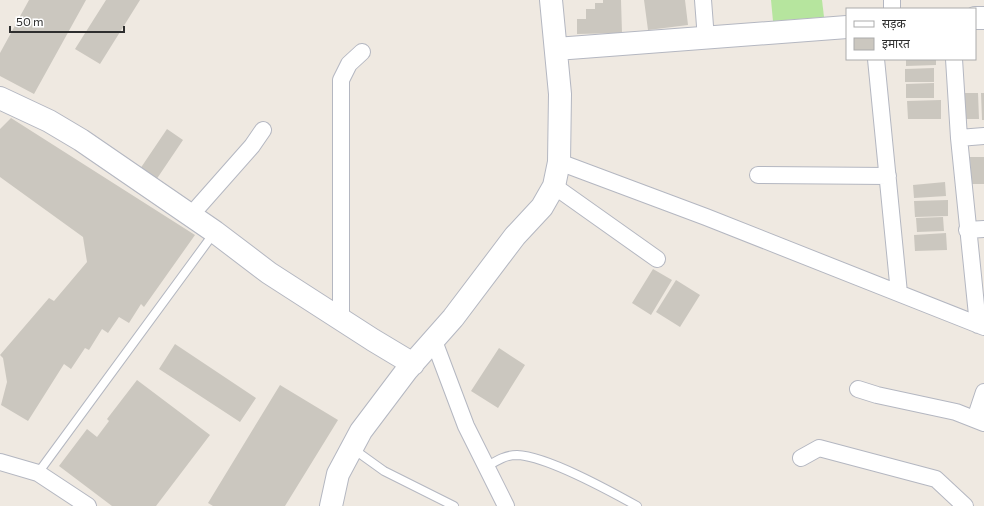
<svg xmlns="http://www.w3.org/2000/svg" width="984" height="506" font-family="Commissioner,'Noto Sans Devanagari',sans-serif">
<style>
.green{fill:#b6e59e}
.building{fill:#cbc7bf}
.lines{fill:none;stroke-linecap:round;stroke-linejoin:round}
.lane-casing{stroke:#b4b7c1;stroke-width:10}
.street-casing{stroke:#b4b7c1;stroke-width:18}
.secondary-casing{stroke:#b4b7c1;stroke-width:24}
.lane{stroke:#fff;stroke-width:8}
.street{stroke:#fff;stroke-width:16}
.secondary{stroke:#fff;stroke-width:22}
</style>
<rect width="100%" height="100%" fill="#efe9e1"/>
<!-- green -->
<path class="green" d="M771,0H822L824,17L773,21Z"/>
<!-- building -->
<path class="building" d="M29,0H86L34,94L0,76V53Z
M106,0H140L100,64L75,49Z
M603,0H621L622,33L577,34V19H586V9H595V3H603Z
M644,0H685L688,25L648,30Z
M906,59H936V65L906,66Z
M934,68V82H905V69Z
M934,83V98H906V84Z
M962,93H978L979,119H963Z
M981,93H984V120H982Z
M941,100V119H908L907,101Z
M11,118L195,235L144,307L141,304L129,323L119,317L108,333L102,329L89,350L85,348L71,369L64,364L28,421L1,405L7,382L3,358L0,355L49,298L54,301L87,262L83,237L0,177V129Z
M167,129L183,140L156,180L140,169Z
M970,157H984V184H971Z
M945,182L946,196L914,198L913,185Z
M948,200V216L915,217L914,201Z
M943,217L944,231L917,232L916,218Z
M946,233L947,250L915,251L914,235Z
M653,269L672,280L651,315L632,303Z
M676,280L700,295L680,327L656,312Z
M175,344L256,398L240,422L159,369Z
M499,348L525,365L498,408L471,391Z
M137,380L210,435L156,506H112L59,466L87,429L97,437L109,421L107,419Z
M280,385L338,420L285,506H213L208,503Z"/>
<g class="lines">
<defs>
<path id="lane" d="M352,448L384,471L454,506
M486,467C496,461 505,455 517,455C547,456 610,491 637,506
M38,473L214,233"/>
<path id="street" d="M703,0L706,39
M892,0V9
M876,59L899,293
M954,59L959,138L978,325
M959,138L984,136
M559,162L706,217L984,327
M758,175L888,176
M554,186L657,259
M191,215L252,146L263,130
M967,230L984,229
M341,318V80L349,64L362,52
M434,341L466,426L506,506
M858,389L877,395L956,412L984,423
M975,419L984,392
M801,458L819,448L936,479L965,506
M0,462L38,473L88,506"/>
<path id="secondary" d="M975,18H984
M556,49L847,27
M0,98L49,121L81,140L215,232L269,273L373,340L413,364
M331,506L338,474L361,431L407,370L453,318L515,236L542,207L554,186L559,162L560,94L551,0"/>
</defs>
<!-- lane casing -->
<use href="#lane" class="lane-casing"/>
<!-- street casing -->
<use href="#street" class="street-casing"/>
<!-- secondary casing -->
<use href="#secondary" class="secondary-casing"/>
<!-- lane -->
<use href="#lane" class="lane"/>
<!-- street -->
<use href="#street" class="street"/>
<!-- secondary -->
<use href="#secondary" class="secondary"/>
</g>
<!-- legend -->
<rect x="846" y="8" width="130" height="52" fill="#ffffff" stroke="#ababab"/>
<rect x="854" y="21" width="20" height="6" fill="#ffffff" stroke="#ababab"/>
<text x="882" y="28" font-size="12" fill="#2e2e2e">सड़क</text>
<rect x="854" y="38" width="20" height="12" fill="#cbc7bf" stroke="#ababab"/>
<text x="882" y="48" font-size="12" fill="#2e2e2e">इमारत</text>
<!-- scale -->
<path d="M10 26v6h114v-6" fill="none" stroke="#2e2e2e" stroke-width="2"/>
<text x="16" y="26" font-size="12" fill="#2e2e2e" stroke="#ffffff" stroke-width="3" paint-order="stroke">50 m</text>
</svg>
